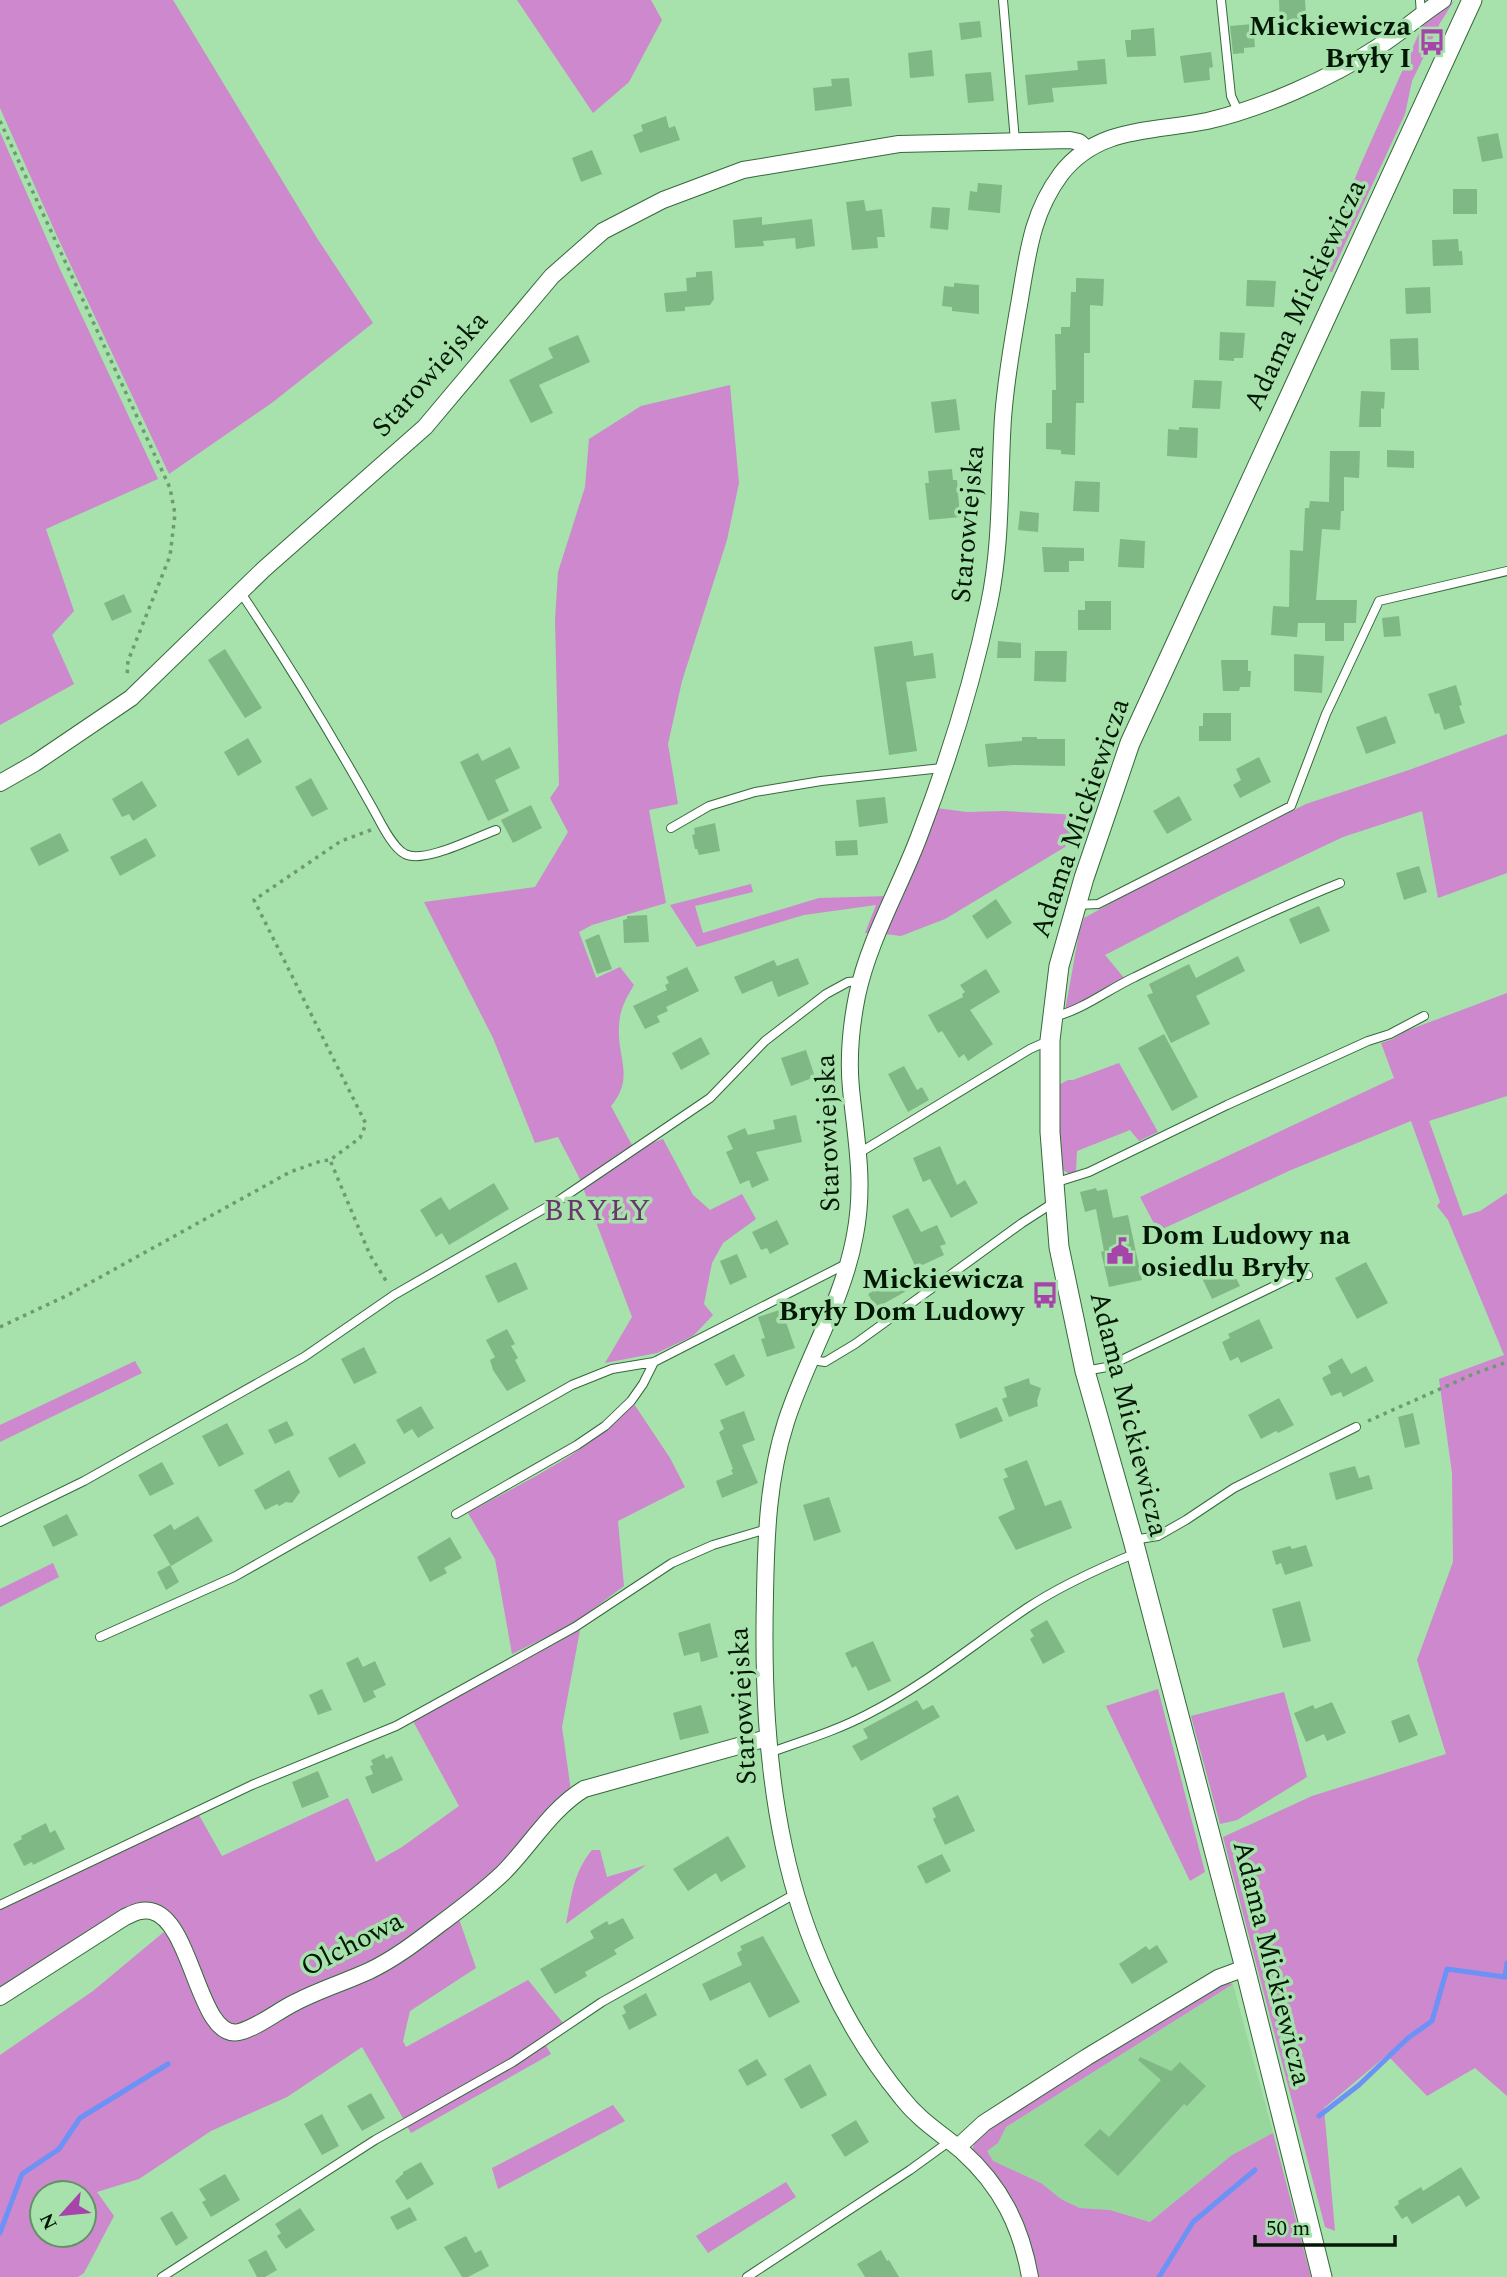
<svg xmlns="http://www.w3.org/2000/svg" width="1507" height="2277" font-family="Spectral,serif">
<style>
.built{fill:#97d79c}
.green{fill:#cd88ce;fill-rule:evenodd}
.lines{fill:none;stroke-linecap:round;stroke-linejoin:round}
.stream{stroke:#6c92f5;stroke-width:5}
.building{fill:#80b885}
.service-casing{stroke:#34693a;stroke-width:10}
.minor-casing{stroke:#34693a;stroke-width:18}
.tertiary-casing{stroke:#34693a;stroke-width:21}
.path{stroke:#6d9a70;stroke-width:3.5;stroke-dasharray:3.5 5;stroke-linecap:butt}
.service{stroke:#fff;stroke-width:8}
.minor{stroke:#fff;stroke-width:16}
.tertiary{stroke:#fff;stroke-width:19}
.labels{text-anchor:middle;dominant-baseline:central;stroke-width:7;stroke-linejoin:round;paint-order:stroke}
.poi-label{font-size:28px;font-weight:bold;fill:#031805;stroke:#a7e1ab;text-anchor:end}
.street-label{font-size:28px;fill:#031805;stroke:#a7e1ab}
.neighbourhood-label{font-size:30px;letter-spacing:2px;fill:#69386a;stroke:#a7e1ab}
</style>
<rect width="100%" height="100%" fill="#a7e1ab"/>
<!-- built -->
<path class="built" d="M1233,1984L1273,2133L1232,2155L1150,2222L1110,2210L1081,2208L1061,2199L1041,2183L993,2161L987,2151L998,2143L1006,2127Z"/>
<!-- green -->
<path class="green" d="M0,0H173L317,238L373,323L273,402L169,474L57,236L0,108Z
M517,0H651L662,20L629,82L593,113Z
M1454,1L1440,23L1412,81L1405,114L1332,272L1319,270L1360,166L1424,22Z
M0,132L59,267L158,479L46,529L74,611L52,635L74,684L0,725Z
M730,385L739,483L727,540L682,681L668,744L678,804L649,810L666,903L592,925L579,932L596,978L620,967L634,985C626,998 619,1011 619,1027C617,1059 635,1077 611,1106L634,1149L663,1139L693,1195L710,1210L742,1194L756,1219L723,1243L712,1263L704,1304L713,1315L693,1336L657,1353L605,1363L632,1317L579,1177L558,1137L535,1143L493,1038L424,902L535,887L568,832L550,798L559,785L555,620L558,572L585,487L589,439L641,406Z
M1507,734V873L1438,898L1422,811L1343,837L1221,895L1105,955L1125,979L1071,1010L1065,1011L1079,933L1084,918L1149,882L1306,804L1409,770Z
M936,808L967,812L1004,811L1078,815L1065,847L945,919L901,936L885,934Z
M751,884L753,892L695,906L703,933L819,898L889,896L873,933H865L876,905L804,915L697,947L670,905Z
M1507,993V1096L1429,1121L1463,1216L1480,1211L1507,1193V2096L1475,2068L1427,2096L1387,2055L1324,2108L1335,2231L1325,2227L1223,1837L1312,1796L1446,1754L1417,1660L1453,1562L1452,1473L1439,1379L1504,1355L1448,1220L1437,1206L1440,1202L1411,1121L1291,1170L1158,1231L1140,1197L1394,1078L1381,1043L1393,1039L1406,1031Z
M1119,1063L1158,1132L1139,1141L1130,1130L1077,1151L1076,1171L1070,1174L1061,1169L1059,1085L1068,1080H1073Z
M135,1361L142,1373L0,1442V1425Z
M634,1404L670,1458L685,1487L618,1521L624,1586L573,1624L512,1654L495,1559L468,1513C525,1481 588,1453 634,1404Z
M53,1563L59,1577L0,1607V1589Z
M580,1630L562,1727L571,1791L459,1919L476,1968L410,2011L403,2041L406,2047L528,1980L563,2023L511,2060L404,2120L362,2047L287,2097L211,2131L139,2179L97,2192L114,2216L84,2273L78,2277H0V2055L93,1991L177,1921L163,1908L150,1903L0,1991V1910L199,1815L222,1856L348,1798L376,1862L402,1847L459,1806L413,1721ZM42,2193H84V2235H42Z
M1158,1689L1205,1872L1190,1881L1106,1706Z
M1284,1692L1307,1777L1237,1820L1220,1824L1191,1716Z
M592,1850H600L607,1877L646,1865L566,1924C572,1895 573,1873 592,1850Z
M1225,1982L1233,1984L1006,2127L998,2143L987,2151L993,2161L1041,2183L1061,2199L1080,2208L1110,2210L1150,2222L1232,2155L1273,2133L1311,2277H1035C1027,2243 1022,2208 999,2181C991,2171 980,2163 970,2155L977,2137L1011,2112Z
M545,2044L551,2054L411,2133L407,2126Z
M613,2105L625,2121L498,2189L492,2168Z
M786,2182L796,2197L708,2253L696,2236Z"/>
<g class="lines">
<!-- stream -->
<path class="stream" d="M1319,2116L1359,2085L1408,2038L1432,2021L1447,1969L1505,1977L1507,1963
M0,2233L22,2174L59,2149L80,2118L168,2064
M1159,2277L1193,2222L1255,2170"/>
</g>
<!-- building -->
<path class="building" d="M1279,0H1305L1307,27L1280,30Z
M980,21L982,37L961,40L959,23Z
M1253,24L1255,47L1244,48V53L1233,54L1230,26Z
M1154,28L1156,56L1127,57L1125,40H1131V30Z
M932,50L934,76L910,78L908,53Z
M1211,52L1213,67L1209,68L1210,80L1184,83L1180,56Z
M1105,59L1107,84L1052,88L1054,102L1028,105L1025,75L1078,70L1077,61Z
M991,72L994,101L968,103L965,74Z
M849,78L852,106L815,111L813,88L832,86L831,79Z
M666,116L669,128L675,126L680,140L640,153L633,135L643,131L641,125Z
M1498,133L1503,158L1482,162L1477,137Z
M592,150L602,174L581,182L572,158Z
M978,183L1002,185L1000,213L968,210L970,191L977,192Z
M1453,189H1477V214H1453Z
M864,200L866,211L882,209L885,237H877L878,248L852,250L846,202Z
M932,207L950,208L948,230L930,228Z
M762,217V225L812,219L815,246L796,249L795,238L763,241L764,246L735,248L733,220Z
M1458,239L1459,251H1462L1463,265L1433,266L1432,240Z
M712,271L714,299L710,305L685,307V311L666,312L664,293L687,291L686,278L696,277V272Z
M1076,278L1104,279L1103,306L1090,305V353H1084V403H1076L1075,455L1061,454V450L1046,449V423H1052V390H1056L1055,334H1061V327H1070L1071,292H1076Z
M1247,280L1276,281L1274,307L1246,306Z
M954,283L979,285V314L952,311V307L942,306L944,286L954,287Z
M1430,287L1431,313L1406,314L1405,288Z
M1220,332L1245,333L1243,358H1234V361L1219,360Z
M578,335L590,362L539,385L553,413L531,423L509,380L553,358L548,348Z
M1418,338L1419,370H1391L1390,339Z
M1194,380L1222,381L1220,409L1192,408Z
M1361,391L1385,392L1384,409L1381,408V427H1359Z
M956,399L960,430L935,433L931,402Z
M1179,427L1198,428L1197,458L1167,456L1168,429L1179,430Z
M1387,450L1414,451V468L1387,467Z
M1330,451H1360L1359,478L1344,477V511H1341L1340,530L1322,529L1316,600H1357L1356,623H1344V641H1325V623H1298L1297,637L1271,635L1273,606L1289,607L1290,550L1303,551L1305,508H1309L1310,501L1329,502Z
M952,469L953,480H957L960,517L929,520L925,483H929L928,471Z
M1075,481L1100,482L1099,512L1073,511Z
M1020,511L1039,513L1038,532L1018,530Z
M1120,539L1145,541L1144,568L1118,567Z
M1042,547L1084,548V561H1069V572H1044Z
M124,594L132,612L112,621L104,603Z
M1085,601H1111V630H1078V610H1085Z
M1399,616L1401,636L1384,637L1382,618Z
M912,641L914,656L933,653L936,678L906,682L917,751L889,755L874,647Z
M998,641L1021,643V658H997Z
M225,649L262,708L245,718L208,660Z
M1035,651H1067L1066,682L1034,681Z
M1294,654L1324,656L1322,693L1294,691Z
M1221,660H1248V671H1251L1250,687H1240L1239,691H1223Z
M1456,685L1462,705L1459,706L1465,723L1444,730L1439,713L1435,714L1428,694Z
M1203,713H1231V741H1199V726H1203Z
M1386,716L1396,743L1366,754L1356,727Z
M1022,737H1037V739H1065V766L1013,765L988,767L985,744L1022,741Z
M248,738L262,762L238,776L224,752Z
M510,747L520,768L495,780L509,811L488,821L460,762L478,753L482,761Z
M1259,757L1271,782L1240,798L1233,785L1241,780L1236,769Z
M311,778L328,809L312,817L295,787Z
M142,781L157,806L133,821L129,814L122,817L112,799Z
M1179,796L1192,820L1167,834L1153,811Z
M885,797L888,823L859,827L856,800Z
M531,805L542,828L513,843L501,820Z
M715,823L720,851L699,855L697,849H695L692,835L695,834L694,828Z
M60,833L69,851L39,866L30,848Z
M146,838L156,856L120,876L110,857Z
M857,840L858,855L836,856L835,841Z
M1419,866L1427,892L1404,900L1396,873Z
M996,899L1012,923L987,939L972,916Z
M1319,906L1330,931L1300,944L1289,919Z
M647,915L649,942L624,943L623,920L627,919V916Z
M599,934L612,969L597,974L585,940Z
M1238,956L1245,971L1196,996L1210,1024L1171,1043L1147,995L1153,993L1149,984L1189,964L1196,978Z
M798,958L809,984L778,997L772,981L742,994L734,977L774,960L777,966Z
M687,967L699,991L666,1007L668,1011L657,1016L660,1022L645,1029L633,1006L667,990L665,985L669,983L666,977Z
M986,969L1000,992L970,1010L993,1044L968,1061L964,1054L959,1058L942,1031L938,1033L928,1015L963,997L962,994L965,992L960,985Z
M1164,1034L1198,1097L1172,1111L1138,1048Z
M701,1037L710,1054L681,1070L672,1053Z
M806,1050L815,1077L791,1086L781,1058Z
M904,1066L917,1090L922,1087L929,1100L908,1112L888,1074Z
M796,1115L802,1142L756,1152L769,1180L752,1188L749,1180L740,1184L726,1152L733,1149L727,1136L745,1128L748,1135L775,1129L773,1120Z
M940,1146L957,1185L965,1180L978,1203L951,1218L930,1179L923,1182L913,1158Z
M494,1183L509,1209L449,1245L442,1233L436,1237L420,1210L441,1197L449,1210Z
M1096,1188L1097,1191L1107,1189L1113,1218L1128,1215L1142,1280L1109,1287L1101,1252L1104,1251L1096,1209L1085,1212L1080,1192Z
M908,1208L921,1232L937,1225L946,1244L940,1246L944,1255L916,1268L892,1216Z
M777,1220L789,1244L770,1254L767,1248L761,1250L752,1232Z
M737,1254L747,1277L730,1285L720,1261Z
M516,1262L528,1289L498,1303L485,1276Z
M1228,1262L1240,1286L1212,1299L1201,1276Z
M1366,1262L1388,1303L1357,1319L1335,1278Z
M902,1274L910,1289L876,1308L868,1294Z
M794,1305L798,1318L786,1322L795,1348L767,1357L761,1339L765,1338L758,1317Z
M1259,1319L1273,1348L1241,1363L1238,1357L1230,1361L1222,1342L1230,1338L1228,1334Z
M507,1329L515,1344L511,1346L518,1358L515,1360L526,1381L507,1391L493,1370L490,1360L495,1357L486,1340Z
M364,1347L377,1373L354,1384L341,1359Z
M734,1354L745,1376L726,1386L714,1364Z
M1342,1358L1351,1374L1366,1366L1374,1381L1343,1397L1341,1392L1331,1396L1322,1378L1331,1373L1328,1366Z
M1029,1378L1030,1384L1041,1388L1037,1401L1038,1406L1009,1417L1002,1399L1007,1397L1004,1387Z
M1279,1398L1294,1425L1278,1433L1276,1431L1261,1439L1248,1415Z
M421,1406L434,1428L418,1438L412,1429L404,1434L396,1420Z
M997,1407L1003,1421L960,1439L955,1424Z
M744,1411L755,1440L742,1445L758,1483L722,1498L716,1481L733,1474L731,1470L733,1469L719,1432L724,1429L720,1420Z
M1413,1413L1420,1444L1405,1448L1398,1417Z
M287,1421L294,1435L275,1444L268,1430Z
M227,1423L244,1454L219,1467L202,1436Z
M355,1443L366,1463L339,1478L328,1458Z
M1027,1460L1045,1506L1061,1500L1072,1528L1016,1550L998,1517L1015,1509L1003,1479L1008,1477L1004,1469Z
M162,1462L174,1484L150,1496L138,1475Z
M1355,1466L1359,1478L1369,1475L1373,1489L1336,1500L1329,1473Z
M289,1470L300,1492L292,1503L286,1502L279,1506L277,1504L265,1510L254,1490Z
M829,1497L841,1532L814,1541L803,1505Z
M67,1514L78,1535L53,1547L43,1526Z
M198,1516L213,1541L171,1566L153,1535L171,1524L174,1530Z
M450,1537L462,1558L444,1568L447,1573L430,1582L417,1557Z
M1306,1545L1313,1566L1285,1575L1281,1563L1276,1565L1272,1551L1290,1546L1292,1549Z
M170,1565L179,1582L166,1590L157,1572Z
M1300,1601L1311,1641L1283,1648L1272,1609Z
M1047,1620L1065,1652L1043,1664L1030,1639L1034,1636L1030,1630Z
M710,1623L718,1657L701,1662L699,1652L684,1656L678,1633Z
M873,1641L891,1681L868,1691L856,1666L852,1668L845,1653Z
M358,1657L363,1667L375,1661L386,1685L373,1691L376,1697L364,1703L346,1663Z
M322,1689L332,1710L318,1715L309,1695Z
M917,1700L923,1710L933,1705L940,1717L861,1761L852,1746L868,1738L863,1729Z
M1332,1702L1346,1733L1327,1741L1324,1734L1306,1742L1294,1713L1313,1705L1315,1709Z
M701,1705L709,1733L680,1740L673,1713Z
M1409,1714L1418,1735L1399,1743L1391,1721Z
M384,1754L386,1759L392,1756L403,1780L372,1794L365,1777L373,1774L370,1766L373,1765L371,1760Z
M318,1771L329,1797L302,1808L292,1782Z
M958,1795L975,1831L945,1845L933,1819L936,1817L932,1808Z
M46,1823L50,1833L55,1830L65,1849L33,1865L32,1862L24,1866L13,1844L22,1839L21,1836Z
M728,1836L746,1867L721,1882L716,1873L688,1891L673,1869Z
M942,1854L951,1871L926,1884L917,1866Z
M623,1918L634,1938L614,1950L617,1954L585,1972L587,1976L555,1994L540,1969L594,1938L590,1931L607,1921L609,1925Z
M763,1936L800,2002L769,2018L750,1982L710,2001L702,1984L742,1965L737,1953L742,1950L740,1946Z
M1157,1945L1168,1962L1132,1984L1119,1964L1146,1946L1149,1950Z
M646,1993L657,2015L629,2030L622,2015L626,2013L623,2006Z
M1140,2057L1171,2071L1180,2062L1206,2086L1187,2106L1184,2104L1118,2176L1084,2145L1100,2129L1109,2137L1161,2080L1138,2060Z
M757,2059L767,2075L747,2086L738,2070Z
M810,2064L827,2095L801,2109L784,2079Z
M371,2093L385,2118L362,2131L347,2106Z
M322,2114L339,2146L322,2155L304,2124Z
M856,2120L869,2142L845,2157L831,2135Z
M421,2162L434,2184L407,2200L395,2181L403,2174V2172Z
M1461,2167L1480,2198L1466,2207L1459,2195L1412,2224L1407,2216L1402,2219L1394,2207L1399,2204L1398,2201L1421,2187L1423,2191Z
M225,2174L240,2200L211,2217L202,2202L206,2200L199,2189Z
M410,2207L417,2220L397,2230L390,2217Z
M300,2208L315,2230L286,2249L277,2236L281,2233L275,2224Z
M172,2211L188,2238L176,2246L160,2218Z
M466,2236L475,2253L481,2250L489,2266L468,2277H462L444,2247Z
M266,2250L277,2270L265,2277H257L248,2260Z
M881,2250L887,2261L889,2260L899,2277H865L857,2264Z"/>
<g class="lines">
<defs>
<path id="service" d="M1003,0L1015,141
M1221,0L1231,96L1239,113
M1420,0L1421,15
M241,593C288,663 331,734 372,807C379,819 392,848 405,854C424,864 476,837 496,830
M671,828L709,806L755,792L821,781L942,768
M1076,905L1098,904L1291,806L1326,714L1379,601L1507,571
M1053,1017C1083,1010 1107,990 1135,977C1202,944 1270,911 1340,883
M859,1153L1030,1049L1048,1041
M1054,1183L1089,1172L1227,1105L1368,1041L1390,1034L1424,1016
M812,1360L825,1362L855,1344L1022,1223L1053,1203
M1085,1371L1107,1367L1297,1275H1308
M456,1514L577,1445L605,1426L631,1401L643,1384L654,1362
M0,1522L84,1481L304,1357L394,1295L561,1199L710,1098L765,1041L826,994L848,982L861,981
M1133,1540L1158,1536L1186,1520L1234,1488L1356,1427
M100,1637L234,1577L572,1385L612,1369L654,1362L846,1264
M769,1753C802,1741 836,1731 868,1714C925,1685 974,1644 1027,1608C1060,1586 1100,1568 1136,1553
M0,1905L252,1785L396,1726L575,1627L672,1563L713,1545L767,1529
M162,2277L375,2140L513,2062L602,2002L795,1894
M747,2277L910,2170L950,2141"/>
<path id="minor" d="M0,783L35,763L131,698L264,569L425,427L552,276L603,231L663,200L743,170L899,144L1070,140L1079,142L1087,149
M0,1997L125,1917C134,1913 141,1909 151,1911C193,1920 198,2041 239,2032C257,2028 279,2010 296,2002C319,1990 345,1982 369,1971C394,1959 415,1943 436,1927C459,1910 482,1893 503,1873C530,1846 551,1809 584,1789L767,1738
M958,2147L984,2123L1087,2057L1218,1978L1245,1968
M1030,2277C1021,2226 1001,2186 962,2151C941,2133 919,2120 902,2098C843,2026 803,1937 784,1847C766,1763 763,1679 765,1594C766,1536 768,1478 786,1422C806,1359 843,1302 855,1235C865,1183 856,1140 851,1089C848,1058 851,1026 857,996C869,939 900,888 920,834C948,761 973,681 989,604C1002,543 999,480 1003,418C1006,378 1013,338 1020,299C1028,252 1032,213 1061,174C1098,126 1153,132 1207,121C1261,109 1331,78 1378,47C1400,33 1420,15 1443,0"/>
<path id="tertiary" d="M1322,2277L1245,1968L1133,1540L1085,1371L1059,1247L1050,1132V1040L1059,966L1084,878L1130,743L1472,0"/>
</defs>
<!-- service casing -->
<use href="#service" class="service-casing"/>
<!-- minor casing -->
<use href="#minor" class="minor-casing"/>
<!-- tertiary casing -->
<use href="#tertiary" class="tertiary-casing"/>
<!-- path -->
<path class="path" d="M0,121L170,488L175,514L170,556L128,661L127,678
M371,830L341,841L254,900L366,1124L360,1138L330,1160L370,1255L388,1284
M0,1327L68,1295L290,1172L321,1161L330,1160
M1368,1421L1476,1373L1507,1362"/>
<!-- service -->
<use href="#service" class="service"/>
<!-- minor -->
<use href="#minor" class="minor"/>
<!-- tertiary -->
<use href="#tertiary" class="tertiary"/>
</g>
<!-- icons -->
<defs>
<symbol id="bus-bare" viewBox="-9 -9 18 18"><path d="M-5-6H5V4H4V6H2V4H-2V6H-4V4H-5ZM-3.5-4V0h7V-4ZM-3.5 1.2v1.5H-2V1.2ZM2 1.2v1.5H3.5V1.2Z" fill="#a644aa" stroke="#a7e1ab" stroke-width="2.5" paint-order="stroke"/></symbol>
<symbol id="civic-bare" viewBox="-9 -9 18 18"><path d="M-.6-6.5H3V-4.5H.6V-3L4-1V1h2V6H-6V1h2V-1L-.6-3ZM-1.2 2.5V6h2.4V2.5Z" fill="#a644aa" stroke="#a7e1ab" stroke-width="2.5" paint-order="stroke"/></symbol>
</defs>
<g fill-rule="evenodd">
<use href="#bus-bare" x="1413" y="23" width="38" height="38"/>
<use href="#civic-bare" x="1101" y="1232" width="38" height="38"/>
<use href="#bus-bare" x="1026" y="1276" width="38" height="38"/>
</g>
<g class="labels">
<!-- poi labels -->
<g class="poi-label">
<text x="1411" y="26">Mickiewicza<tspan x="1411" dy="32">Bryły I</tspan></text>
<text x="1141" y="1235" text-anchor="start">Dom Ludowy na<tspan x="1141" dy="32">osiedlu Bryły</tspan></text>
<text x="1024" y="1279">Mickiewicza<tspan x="1024" dy="32">Bryły Dom Ludowy</tspan></text>
</g>
<!-- street labels -->
<g class="street-label">
<text transform="translate(1305 295) rotate(-65)">Adama Mickiewicza</text>
<text transform="translate(430 374) rotate(-48)">Starowiejska</text>
<text transform="translate(968 524) rotate(-85)">Starowiejska</text>
<text transform="translate(1080 818) rotate(-71)">Adama Mickiewicza</text>
<text transform="translate(828 1133) rotate(-92)">Starowiejska</text>
<text transform="translate(1129 1414) rotate(76)">Adama Mickiewicza</text>
<text transform="translate(743 1706) rotate(-93)">Starowiejska</text>
<text transform="translate(352 1944) rotate(-27)">Olchowa</text>
<text transform="translate(1272 1963) rotate(76)">Adama Mickiewicza</text>
</g>
<!-- neighbourhood labels -->
<g class="neighbourhood-label">
<text x="598" y="1211">BRYŁY</text>
</g>
</g>
<!-- north arrow -->
<g transform="translate(63 2214) rotate(243)"><circle r="33" fill="#a7e1ab" stroke="#659169" stroke-width="2"/>
<path d="M0-5L12 26L0 18L-12 26Z" fill="#a644aa"/>
<text y="-10" font-size="19" font-weight="bold" text-anchor="middle" fill="#031805">N</text>
</g>
<!-- scale -->
<path d="M1255 2235v10h140v-10" fill="none" stroke="#031805" stroke-width="3.5"/>
<text x="1266" y="2235" font-size="21" fill="#031805" stroke="#a7e1ab" stroke-width="5" paint-order="stroke">50 m</text>
</svg>
